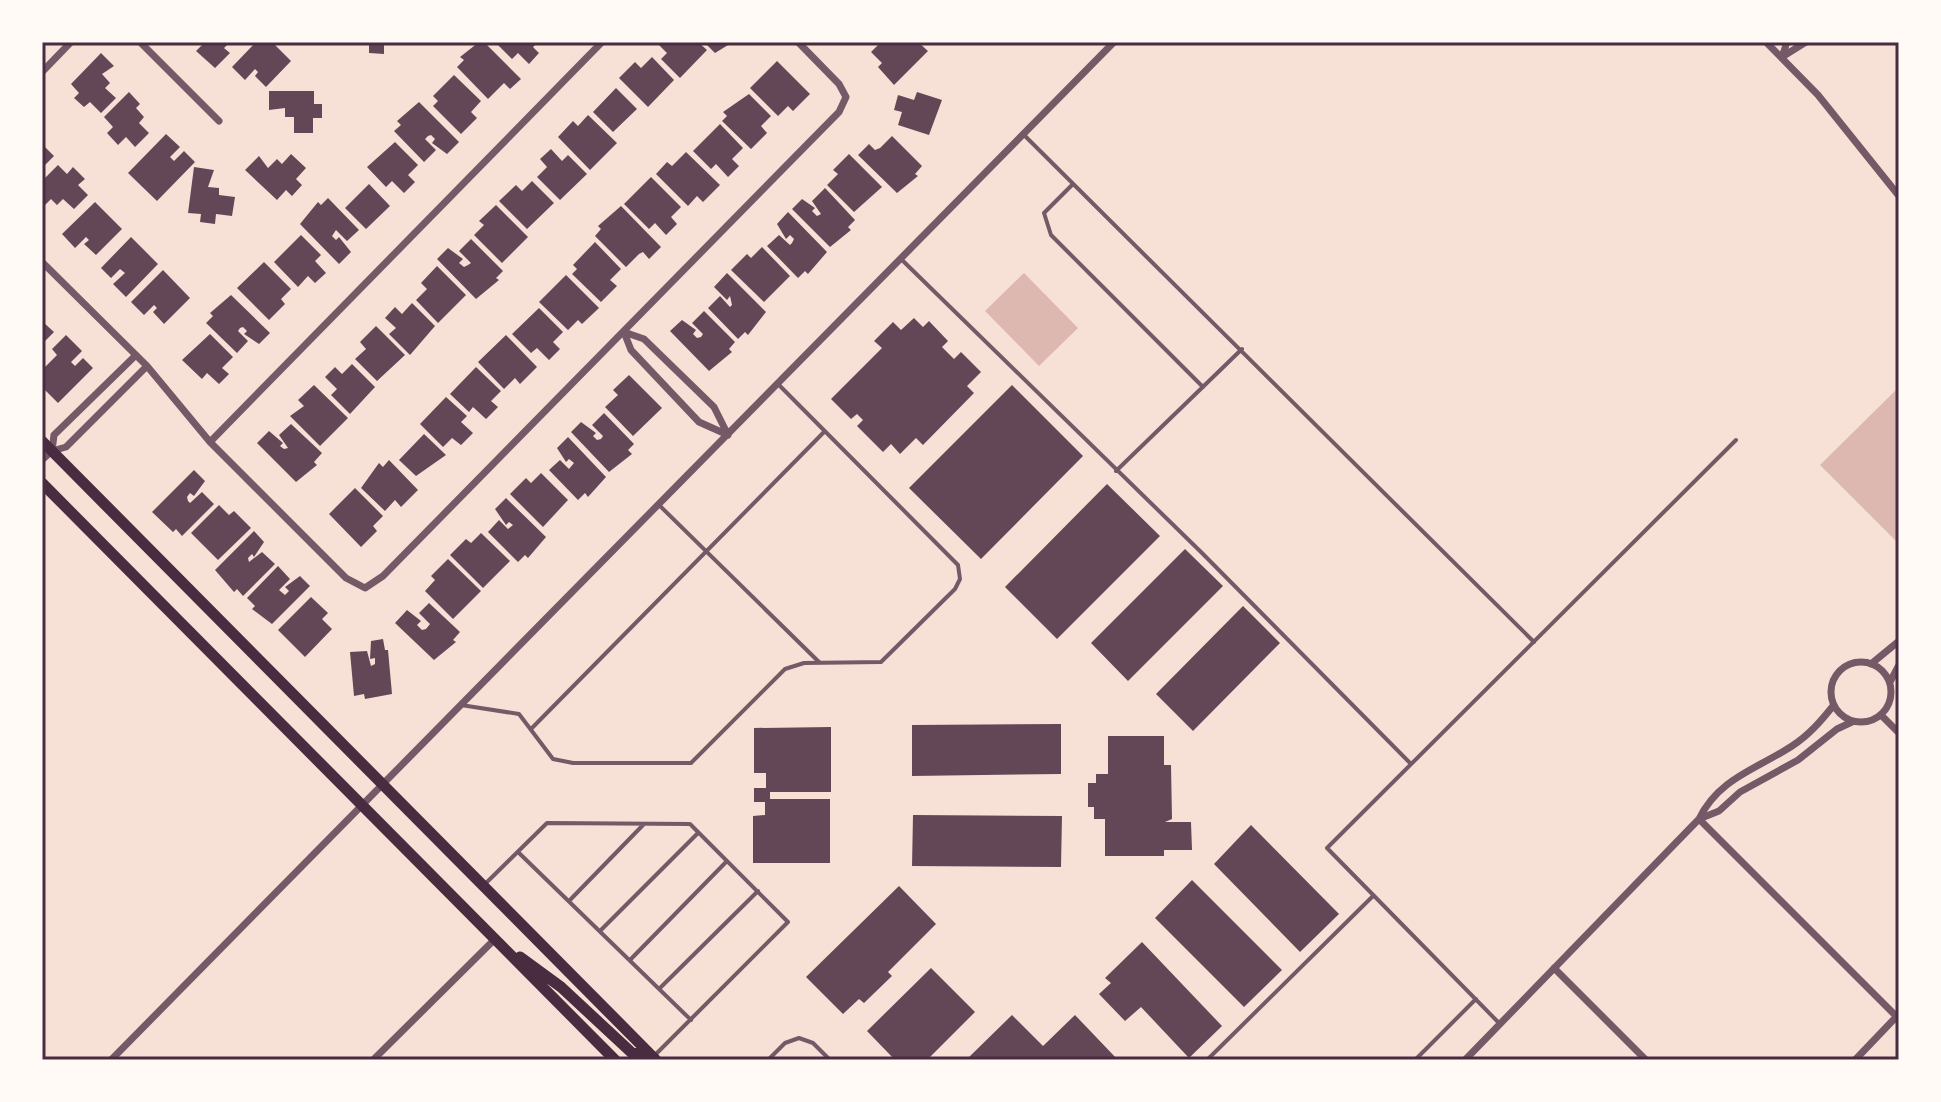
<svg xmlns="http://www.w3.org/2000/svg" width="1941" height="1102" font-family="Quicksand,sans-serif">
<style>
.water{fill:#dcb8b0}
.building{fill:#644757}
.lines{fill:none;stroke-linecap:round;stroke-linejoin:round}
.service{stroke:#755966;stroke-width:4}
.minor{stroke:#755966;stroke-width:7}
.secondary{stroke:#4a2c40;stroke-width:11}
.neatline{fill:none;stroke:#4a2c40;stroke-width:3}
</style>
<rect width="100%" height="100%" fill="#f7e1d7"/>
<!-- water -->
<path class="water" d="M1024,273L1078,328L1039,366L985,311Z
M1899,387V544L1820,465Z"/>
<!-- building -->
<path class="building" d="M205,42H230L224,48L230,53L215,68L196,51Z
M256,42H272L291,61L266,87L255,76L258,72L255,69L245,80L232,67Z
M358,42H401V45H384V54L369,53V45Z
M479,42H484L521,79L510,89L504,83L488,99L457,67L464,60L460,57Z
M495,42H538L533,47L539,53L529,64L518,53L512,59Z
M656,42H698L707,50L680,78L661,59L667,53Z
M704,42H733L715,53Z
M881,42H918L928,51L894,85L878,67L882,63L871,52Z
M101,53L114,66L102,74L110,83L105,88L116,98L101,113L90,102L84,107L74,98L79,93L71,84Z
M652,57L674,80L648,107L619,78L635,62L641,68Z
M777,61L810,94L793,111L788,106L778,116L750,88Z
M454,75L481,101L471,112L477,118L461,134L433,106L438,101L433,96Z
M616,88L637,109L613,132L593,112Z
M269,91H314V104H322V118H313V133H294V117H285V108L269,110Z
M129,92L140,104L136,108L144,117L139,123L149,133L135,147L126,137L118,145L107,133L113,127L104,117Z
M917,92L942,100L929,135L898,125L902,112L894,110L898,95L914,100Z
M749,94L771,116L761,126L767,133L751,149L722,121L727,116L723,112Z
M419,102L459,142L447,154L432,143L435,139L431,135L428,136L425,139L436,150L424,162L394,131L401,125L397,121Z
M588,115L617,143L590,170L558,137L573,121L578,126Z
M720,124L743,148L732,159L739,166L728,177L716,164L711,169L693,151Z
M166,134L180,147L170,157L174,161L184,151L195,162L157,201L128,173Z
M892,136L922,166L915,174L918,176L897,193L858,155L869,144L875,150L880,148Z
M395,142L418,165L408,175L415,182L404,193L392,181L386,187L367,167Z
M42,144L54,156L42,168Z
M551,149L562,161L568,155L587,174L560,200L537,177L547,167L540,159Z
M686,152L720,185L703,202L697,196L688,206L656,174L667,162L672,166Z
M291,154L306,168L296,179L302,185L292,196L286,190L277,200L245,170L259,156L268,168L277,159L282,164Z
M849,154L882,187L854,212L827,185L838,174L833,170Z
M58,165L67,174L73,167L85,179L78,185L88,195L74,209L63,199L57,205L51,199L42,208V181Z
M194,167L214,170L208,187L219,188V195L235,197L232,216L216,214L215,224L200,222L201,214L188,213Z
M651,177L681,207L671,217L677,224L666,235L655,223L649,229L624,204Z
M532,181L554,203L527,229L499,201L516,185L522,191Z
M369,184L390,206L366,229L345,208Z
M825,188L855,220L848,227L851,230L830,247L792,209L802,199L815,208L812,211L817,216L821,214L812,201Z
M328,198L359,230L347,241L336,230L332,236L336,240L339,237L351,252L339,264L300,224L318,202L321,205Z
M95,202L122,229L96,255L84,244L89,240L86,237L75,248L62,234Z
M496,205L528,237L502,263L474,235L484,225L479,221Z
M621,206L661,247L649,259L643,252L639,254L626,267L595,236L601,229L598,226Z
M788,212L827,252L808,274L805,271L798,278L767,246L779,235L790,245L792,243L794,239L790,235L786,239L777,224Z
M301,235L321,255L315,261L326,273L315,283L308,276L298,287L274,262Z
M131,237L158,264L126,297L113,284L125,273L120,269L111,278L101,268Z
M471,239L503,271L496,278L499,280L476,299L437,259L448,248L463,259L459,263L464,267L468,265L471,263L459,251Z
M595,242L621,269L610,280L617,286L601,302L572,274L577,269L573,265Z
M762,247L790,276L764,302L731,270L747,254L751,258Z
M264,262L291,289L281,299L285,304L269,320L237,288Z
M437,266L466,295L438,323L416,300L427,289L421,283Z
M163,270L190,298L164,324L153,312L157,308L154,305L144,315L131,302Z
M727,273L766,312L748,335L745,332L738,339L708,308L720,296L730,307L732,305L730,296L727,300L714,287Z
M566,275L599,308L582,324L578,320L568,330L539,302Z
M231,295L270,333L259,344L244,334L247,331L243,327L240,328L238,331L248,341L237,353L206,323L213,316L210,313Z
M412,303L435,326L410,355L389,334L396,328L385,318L395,307L402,314Z
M539,308L563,332L553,342L560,349L549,360L537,348L531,353L512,334Z
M704,311L735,342L729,349L732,352L709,371L670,331L682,320L696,330L693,334L697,338L701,337L703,334L692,323Z
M914,318L923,327L929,321L948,341L942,347L954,359L961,352L981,372L967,386L974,393L923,445L916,438L900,454L891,444L883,452L857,426L863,420L857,414L851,419L831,399L882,348L874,341L893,322L901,330Z
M43,322L54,332L42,344V323Z
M376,326L405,355L377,381L355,359L366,349L360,342Z
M210,334L233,357L222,368L229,374L219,384L207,373L202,379L182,360Z
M66,335L82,351L71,362L75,366L83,358L93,368L58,403L42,387V370L57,355L52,349Z
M506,335L537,367L520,384L515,378L504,389L478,362Z
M352,364L375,387L350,414L331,395L337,389L325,377L335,367L342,374Z
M476,367L501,391L491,401L498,407L486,419L473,407L469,412L450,394Z
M629,375L662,408L633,436L605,407L618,395L613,390Z
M314,385L348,418L320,446L290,416L304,406L298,400Z
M1012,385L1083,456L981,559L909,488Z
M446,397L467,416L461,422L473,433L461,445L452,438L443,447L420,424Z
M604,413L634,444L628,450L632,454L609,472L571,432L581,422L596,433L593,436L597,440L601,439L603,436L592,425Z
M291,424L322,453L314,462L317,465L296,482L257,443L269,431L283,443L280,446L284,449L288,448L279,435Z
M424,434L446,455L416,476L399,460Z
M568,437L606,477L588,497L585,493L578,500L549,470L560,460L569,469L574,463L569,459L566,462L557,448Z
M389,460L418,490L401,507L395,500L385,511L361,488L379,463L383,467Z
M194,470L205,481L194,496L190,493L187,497L188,501L190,503L202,492L214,504L182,536L176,529L173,532L152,512Z
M541,473L568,500L543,527L510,494L526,478L531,483Z
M1107,484L1160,536L1057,639L1005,587Z
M355,488L383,516L373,526L377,531L361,547L329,514Z
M506,498L546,537L528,558L525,555L518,562L488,532L499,520L508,529L513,525L509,522L506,525L495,509Z
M219,505L229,515L234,511L251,528L218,560L191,533Z
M254,531L264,542L254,557L252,554L248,558L249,562L262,552L275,564L243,596L237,589L234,592L215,570Z
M481,533L510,561L483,588L450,555L466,539L471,543Z
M1185,549L1223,586L1128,681L1091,643Z
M448,559L481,591L453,619L425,591L435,580L431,576Z
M278,566L290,579L279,590L285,595L289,591L285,587L300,576L310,586L272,624L252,609L255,606L247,598Z
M311,597L328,613L322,619L332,629L305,657L278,630Z
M429,603L460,632L453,640L456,642L434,660L395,623L407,610L421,621L417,625L422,630L426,629L430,624L419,613Z
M1243,606L1280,643L1193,731L1156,694Z
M383,639L385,650H388L392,694L365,699L364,694L354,696L350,652L367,651L371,666L375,664V658L370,659L371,641Z
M1061,724V774L912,776V725Z
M831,727V792H770V799H830V863H753V816L765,815V802H754V788H766V773H754V728Z
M1108,736H1164V765H1171L1172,819L1165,822H1191L1192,850H1164V856H1105V819H1094V807H1088V783H1096V774H1108Z
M913,815L1062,816L1061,867L912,866Z
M1251,825L1339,914L1300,952L1214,864Z
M1192,880L1282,970L1244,1007L1155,918Z
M899,886L936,924L888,972L892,976L864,1003L859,999L843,1014L806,977Z
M1142,942L1222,1026L1189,1058L1141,1007L1125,1021L1099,994L1111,983L1105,978Z
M931,968L975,1012L927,1060H895L867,1031Z
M1012,1015L1043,1046L1075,1015L1118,1060H966Z"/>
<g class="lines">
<!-- service -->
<path class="service" d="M1023,134L1534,642
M1073,184L1044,213L1051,235L1203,387
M901,259L1202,553L1411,764
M1116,471L1242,349
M659,505L820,663
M461,705L519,714L553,759L573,763H691L785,669L804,663L881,662L955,589L960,579L958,565L778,384
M532,728L824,432
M518,852L691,1020
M484,885L547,823L690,824L788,922L655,1055
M569,901L644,824
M600,931L698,833
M630,960L727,861
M660,988L758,891
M1500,1024L1327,848L1736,440
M768,1060L785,1043L799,1038L813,1043L830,1060
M1207,1060L1373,896
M1415,1060L1476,999"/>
<!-- minor -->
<path class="minor" d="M140,42L219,121
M1766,42L1818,95L1899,196
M1782,57L1806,42
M1782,57L1787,42
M42,72L71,42
M42,262L147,366L210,442L346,578L365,588L383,576L839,112L846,97L839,84L798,42
M624,332L631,350L699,422L728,435
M624,332L644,339L714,407L728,435
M210,442L602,42
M52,451L54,435L136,355
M42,460L52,451L66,447L147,366
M1831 692a30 30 0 1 1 60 0a30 30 0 1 1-60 0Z
M1871,664L1899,641
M1890,682L1899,665
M1881,715L1899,733
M1699,819L1897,1017
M1699,819L1719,811L1740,792L1798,760L1837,729L1852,722
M1554,968L1646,1060
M111,1060L1114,42
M373,1060L495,939
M1465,1060L1699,819C1719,778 1757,769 1792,746C1809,735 1821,721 1833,706
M1855,1060L1897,1016"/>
<!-- secondary -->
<path class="secondary" d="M42,441L656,1060
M42,483L615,1060
M520,957L561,987L632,1053L653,1057"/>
</g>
<!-- border -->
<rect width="1941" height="1102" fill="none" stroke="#fffaf5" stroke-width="88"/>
<rect x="44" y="44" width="1853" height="1014" class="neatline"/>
</svg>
